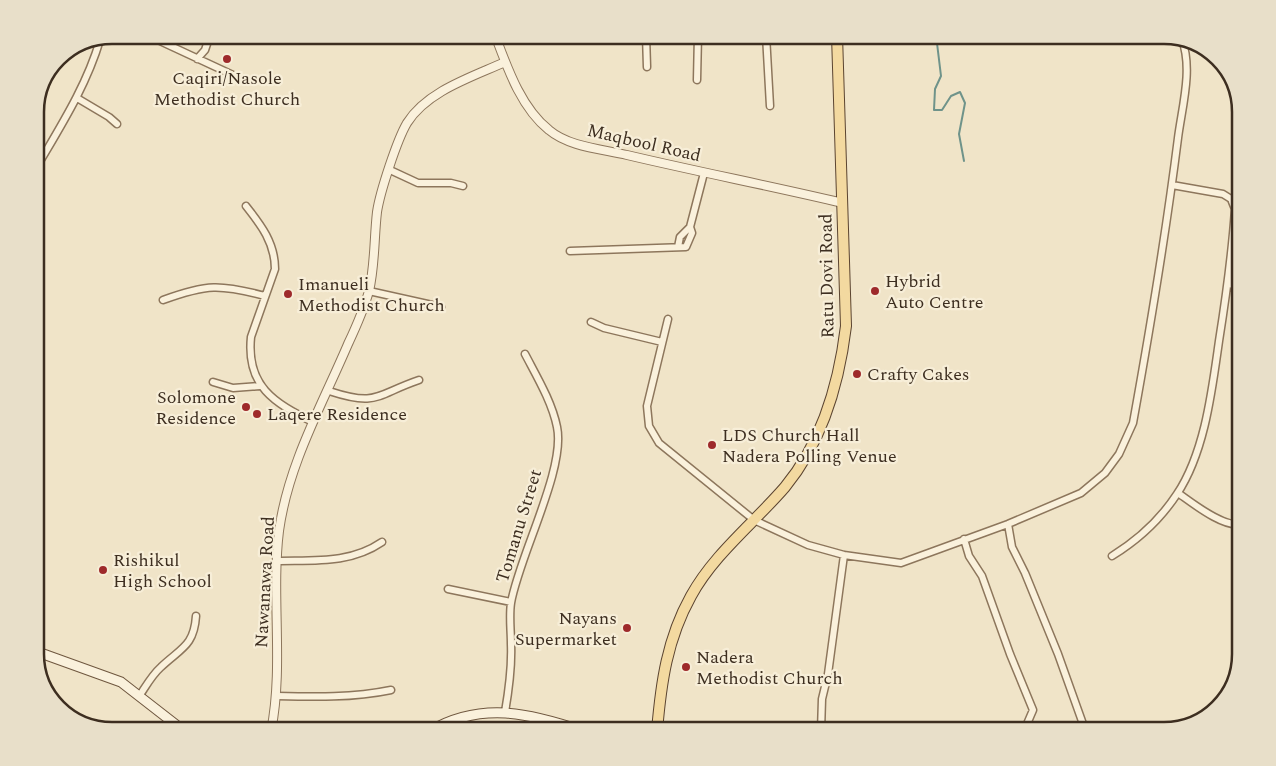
<svg xmlns="http://www.w3.org/2000/svg" width="1276" height="766" font-family="Spectral,serif">
<style>
.lines{fill:none;stroke-linecap:round;stroke-linejoin:round}
.stream{stroke:#6f938a;stroke-width:2}
.minor-casing{stroke:#8d765c;stroke-width:9}
.tertiary-casing{stroke:#8d765c;stroke-width:10}
.secondary-casing{stroke:#6f573f;stroke-width:11}
.primary-casing{stroke:#5b4430;stroke-width:12}
.minor{stroke:#faf1dc;stroke-width:6}
.tertiary{stroke:#faf1dc;stroke-width:8}
.secondary{stroke:#faf1dc;stroke-width:9}
.primary{stroke:#f3d9a0;stroke-width:10}
.poi-dot{fill:#9e2a2b;stroke:#f7eed8;stroke-width:2}
.labels{text-anchor:middle;dominant-baseline:central;stroke-width:4.5;stroke-linejoin:round;paint-order:stroke}
.poi-label{font-size:18px;fill:#3d2e20;stroke:#f7eed8;text-anchor:start}
.street-label{font-size:18px;fill:#3d2e20;stroke:#f7eed8}
.rim{fill:none;stroke:#3d2e20;stroke-width:2.5}
</style>
<rect width="100%" height="100%" fill="#f0e4c8"/>
<g class="lines">
<!-- stream -->
<path class="stream" d="M936,35L941,76L935,89L934,110H942L951,96L960,92L965,103L959,134L964,161"/>
<defs>
<path id="minor" d="M147,35L233,75
M646,35L647,67
M766,35L770,106
M976,38L1036,35
M197,59L205,50L210,35
M697,80L698,35
M77,98L109,117L117,124
M35,170C60,127 86,87 100,40
M390,170L418,183H451L463,186
M246,206C261,225 275,243 275,269L251,337C246,386 274,403 313,422
M678,247L680,237L690,227
M570,251L686,247L692,233L690,227L704,173
M1229,277L1241,303
M369,291L441,307
M163,300C207,284 220,284 265,296
M668,319L647,406L649,426L659,443L754,520L808,545L844,555L901,563L1008,524L1081,493L1105,473L1119,454L1133,423C1150,329 1166,233 1178,138C1182,107 1193,69 1182,40
M591,322L604,328L662,342
M213,382L233,388L260,386
M329,391C378,407 375,395 419,380
M1178,493C1191,502 1226,530 1241,523
M1008,524L1012,547L1025,573L1058,654L1083,724
M964,539L969,556L982,576L1010,654L1033,710L1024,731
M1112,556C1138,540 1160,520 1177,494C1205,452 1212,390 1219,341C1226,297 1232,253 1235,209L1231,199L1223,194L1172,185
M277,561C314,560 350,564 382,542
M448,589L511,602
M140,695C146,686 152,675 161,667C181,648 194,646 196,616
M276,696C315,697 352,698 391,690
M505,712C509,689 512,667 511,644C511,631 509,616 511,603C519,556 566,469 557,427C552,402 537,377 525,354
M821,731L822,699L828,674L844,555"/>
<path id="tertiary" d="M495,35C507,67 521,108 549,130C569,147 602,149 627,155C699,172 771,186 843,203
M271,731C284,666 271,597 279,531C288,465 322,405 348,344C356,327 364,309 369,291C375,266 374,238 377,212C380,192 397,140 407,123C427,91 472,77 505,62"/>
<path id="secondary" d="M35,651L121,682L184,731
M430,731C481,701 530,713 583,731"/>
<path id="primary" d="M657,731C661,683 667,639 691,596C714,554 754,523 785,487C823,441 839,384 846,326L837,35"/>
</defs>
<!-- minor casing -->
<use href="#minor" class="minor-casing"/>
<!-- tertiary casing -->
<use href="#tertiary" class="tertiary-casing"/>
<!-- secondary casing -->
<use href="#secondary" class="secondary-casing"/>
<!-- primary casing -->
<use href="#primary" class="primary-casing"/>
<!-- minor -->
<use href="#minor" class="minor"/>
<!-- tertiary -->
<use href="#tertiary" class="tertiary"/>
<!-- secondary -->
<use href="#secondary" class="secondary"/>
<!-- primary -->
<use href="#primary" class="primary"/>
</g>
<!-- markers -->
<g class="poi-dot">
<circle cx="227" cy="59" r="5"/>
<circle cx="875" cy="291" r="5"/>
<circle cx="288" cy="294" r="5"/>
<circle cx="857" cy="374" r="5"/>
<circle cx="246" cy="407" r="5"/>
<circle cx="257" cy="414" r="5"/>
<circle cx="712" cy="445" r="5"/>
<circle cx="103" cy="570" r="5"/>
<circle cx="627" cy="628" r="5"/>
<circle cx="686" cy="667" r="5"/>
</g>
<g class="labels">
<!-- poi labels -->
<g class="poi-label">
<text x="227" y="78" text-anchor="middle">Caqiri/Nasole<tspan x="227" dy="21">Methodist Church</tspan></text>
<text x="885" y="281">Hybrid<tspan x="885" dy="21">Auto Centre</tspan></text>
<text x="298" y="284">Imanueli<tspan x="298" dy="21">Methodist Church</tspan></text>
<text x="867" y="374">Crafty Cakes</text>
<text x="236" y="397" text-anchor="end">Solomone<tspan x="236" dy="21">Residence</tspan></text>
<text x="267" y="414">Laqere Residence</text>
<text x="722" y="435">LDS Church Hall<tspan x="722" dy="21">Nadera Polling Venue</tspan></text>
<text x="113" y="560">Rishikul<tspan x="113" dy="21">High School</tspan></text>
<text x="617" y="618" text-anchor="end">Nayans<tspan x="617" dy="21">Supermarket</tspan></text>
<text x="696" y="657">Nadera<tspan x="696" dy="21">Methodist Church</tspan></text>
</g>
<!-- street labels -->
<g class="street-label">
<text transform="translate(644 143) rotate(13)">Maqbool Road</text>
<text transform="translate(827 276) rotate(-91)">Ratu Dovi Road</text>
<text transform="translate(519 526) rotate(-73)">Tomanu Street</text>
<text transform="translate(265 582) rotate(-87)">Nawanawa Road</text>
</g>
</g>
<!-- crop -->
<path d="M0 0H1276V766H0ZM112 44H1164A68 68 0 0 1 1232 112V654A68 68 0 0 1 1164 722H112A68 68 0 0 1 44 654V112A68 68 0 0 1 112 44Z" fill="#e8dfc9" fill-rule="evenodd"/>
<path class="rim" d="M112 44H1164A68 68 0 0 1 1232 112V654A68 68 0 0 1 1164 722H112A68 68 0 0 1 44 654V112A68 68 0 0 1 112 44Z"/>
</svg>
